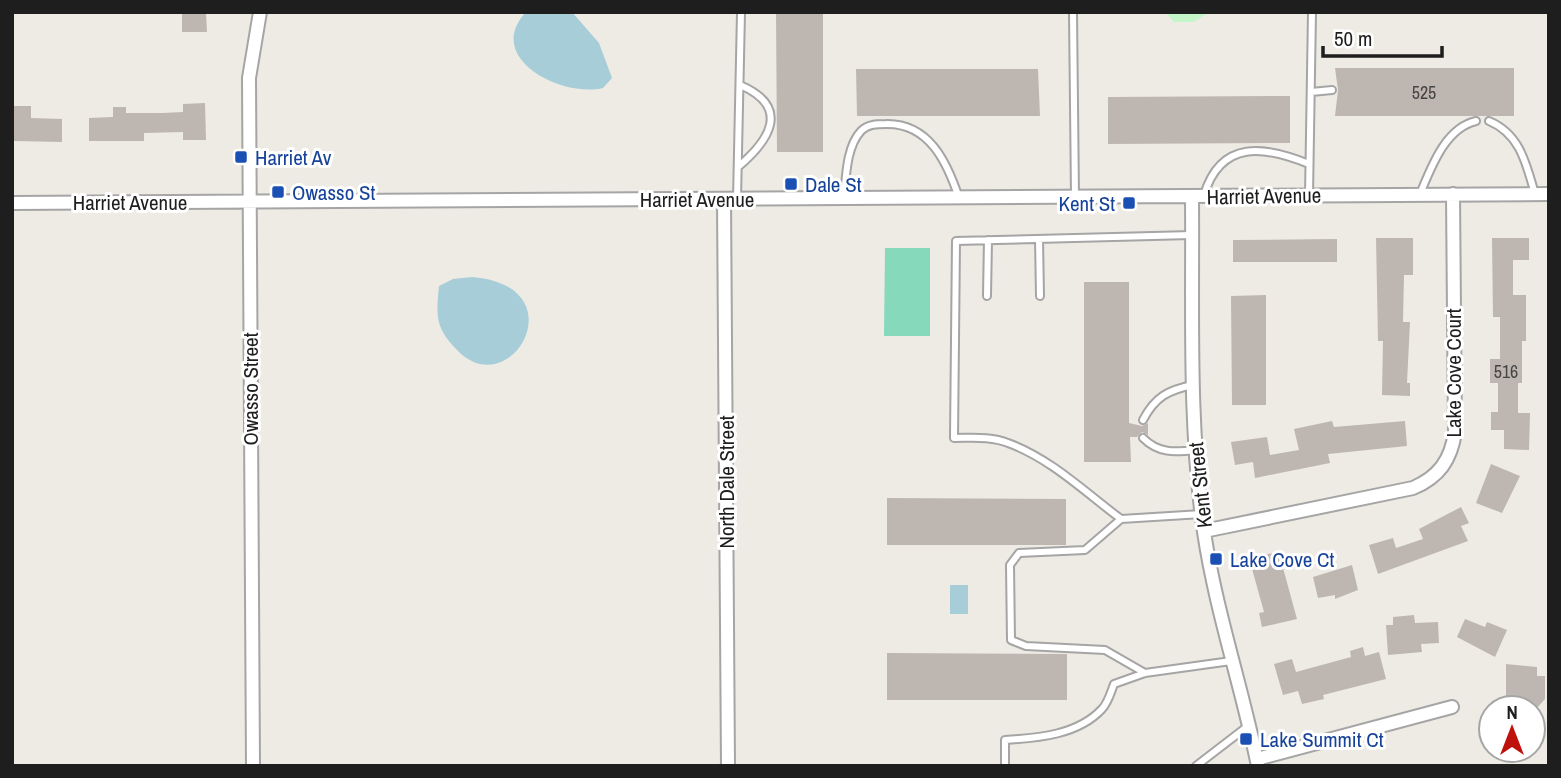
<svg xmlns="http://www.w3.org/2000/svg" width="1561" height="778" font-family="'Archivo Narrow',sans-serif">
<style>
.park{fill:#c4f6c9}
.pitch{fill:#87d9bb}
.water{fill:#a7cdd9}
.building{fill:#beb7b1}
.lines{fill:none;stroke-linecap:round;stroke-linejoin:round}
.lane-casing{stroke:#a5a5a5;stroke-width:10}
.street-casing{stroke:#a5a5a5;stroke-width:16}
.lane{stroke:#fff;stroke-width:6}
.street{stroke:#fff;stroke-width:12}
.transit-dot{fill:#1a4fb4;stroke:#fff;stroke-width:2.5}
.labels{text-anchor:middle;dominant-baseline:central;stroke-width:6;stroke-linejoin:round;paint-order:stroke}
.number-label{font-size:18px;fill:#464443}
.transit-label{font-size:21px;fill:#164399;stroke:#fff;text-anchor:start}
.street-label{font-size:21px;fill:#1e1e1e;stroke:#fff}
</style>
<rect width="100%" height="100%" fill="#eeebe4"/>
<!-- park -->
<path class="park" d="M1165,12H1206V14L1194,22H1174Z"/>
<!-- pitch -->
<path class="pitch" d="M885,248H930V336H884Z"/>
<!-- water -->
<path class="water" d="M526,12H572L599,43L612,78L603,88C562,98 483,58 526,12Z
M472,277C580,286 510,406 457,350C435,328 436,315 439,286L453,279Z
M950,585H968V614H950Z"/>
<!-- building -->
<path class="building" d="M182,12H206L207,32H182Z
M776,12H823V152H777Z
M1335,68H1514V116H1335L1338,90Z
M856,69H1038L1040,116H857Z
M1290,96V143L1108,144V97Z
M205,103L206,140H183V132L144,133V141H89V118L113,117V107H126V113H162L183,112V104Z
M14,106H31V118L62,119V142L14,141Z
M1376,238H1413V275H1404L1403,322H1410L1407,383H1410V396L1382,395L1383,341H1378Z
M1492,238H1529V260H1513V295H1526V341H1522V383H1518V413H1530L1529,450L1504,449V430H1491V412H1498V383H1490V359H1500V317H1493Z
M1337,239V262H1233V240Z
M1084,282H1129V423L1142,426L1148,423V435L1142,432L1137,437H1130L1131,462H1084Z
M1266,295V405H1232L1231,296Z
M1332,421L1334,427L1405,421L1407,446L1328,454L1330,463L1255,478L1253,462L1235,465L1231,442L1267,437L1270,455L1299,450L1294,429Z
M1491,464L1520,476L1502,513L1476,503Z
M887,498L1066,499V545H887Z
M1461,507L1469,523L1461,526L1468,541L1378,574L1369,545L1393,538L1396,548L1423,539L1419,529Z
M1273,553L1274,558L1280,557L1297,619L1262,627L1259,613L1264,612L1249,558Z
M1352,565L1358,590L1335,599V595L1318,598L1313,577Z
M1414,615L1415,623L1438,622L1439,643L1421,644L1422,652L1388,655L1386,625H1393V617Z
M1465,619L1485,627L1487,622L1507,630L1495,657L1457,637Z
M1363,647L1365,656L1379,652L1386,679L1323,695L1324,699L1302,704L1298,691L1283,695L1274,664L1292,659L1296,672L1351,657L1350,651Z
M887,653L1067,654V700H887Z
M1506,664L1537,667V676H1545V699L1537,708H1526L1517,699H1506Z"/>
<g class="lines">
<defs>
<path id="lane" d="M1073,12L1075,197
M1311,92L1332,90
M1489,121C1520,134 1526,163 1535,194
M738,167C770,140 791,107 740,85
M1420,194C1431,168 1445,128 1476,121
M1204,195C1221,139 1265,146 1309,164
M1309,195L1312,12
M844,198C846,178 846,147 861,131C868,124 877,124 886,124C929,123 947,162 959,198
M737,199L741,12
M1039,239L1040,296
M987,296L988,240
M1143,420C1155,397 1168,390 1193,385
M1143,438C1159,454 1175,452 1196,450
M1121,519C1086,493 1050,458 1008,443C991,436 972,438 954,438L956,241L1192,235
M1145,673L1105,650L1026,646L1011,640L1010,565L1019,553L1085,550L1121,519L1202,514
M1005,766V740C1038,738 1078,735 1102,709C1108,703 1111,692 1114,684L1145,673L1231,661
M1196,766L1248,726"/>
<path id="street" d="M1192,197C1193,309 1188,422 1204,532C1216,612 1242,687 1258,766
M724,199L728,766
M12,203L1549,194
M1204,531L1413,488C1439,477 1451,460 1455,432L1453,194
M1257,759L1452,707
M253,766L249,78L260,12"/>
</defs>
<!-- lane casing -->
<use href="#lane" class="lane-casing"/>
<!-- street casing -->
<use href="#street" class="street-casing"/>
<!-- lane -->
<use href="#lane" class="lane"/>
<!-- street -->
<use href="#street" class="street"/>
</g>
<!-- markers -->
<g class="transit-dot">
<rect x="234" y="150" width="14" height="14" rx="3.5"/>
<rect x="784" y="177" width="14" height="14" rx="3.5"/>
<rect x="271" y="185" width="14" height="14" rx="3.5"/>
<rect x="1122" y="196" width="14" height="14" rx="3.5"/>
<rect x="1209" y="552" width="14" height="14" rx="3.5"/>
<rect x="1239" y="732" width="14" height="14" rx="3.5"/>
</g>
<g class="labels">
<!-- number labels -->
<g class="number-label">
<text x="1424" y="92">525</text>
<text x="1506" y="371">516</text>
</g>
<!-- transit labels -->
<g class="transit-label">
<text x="255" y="157">Harriet Av</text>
<text x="805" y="184">Dale St</text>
<text x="292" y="192">Owasso St</text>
<text x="1115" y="203" text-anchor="end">Kent St</text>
<text x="1230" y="559">Lake Cove Ct</text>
<text x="1260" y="739">Lake Summit Ct</text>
</g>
<!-- street labels -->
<g class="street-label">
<text transform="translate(1264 196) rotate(-1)">Harriet Avenue</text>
<text x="697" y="199">Harriet Avenue</text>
<text x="130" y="202">Harriet Avenue</text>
<text transform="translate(1453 373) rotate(-90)">Lake Cove Court</text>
<text transform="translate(250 389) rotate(-90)">Owasso Street</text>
<text transform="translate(726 482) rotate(-90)">North Dale Street</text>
<text transform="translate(1200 485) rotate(-96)">Kent Street</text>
</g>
</g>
<!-- border -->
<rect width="1561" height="778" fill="none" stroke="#1e1e1e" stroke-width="28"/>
<!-- north arrow -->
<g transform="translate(1512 729)"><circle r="33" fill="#ffffff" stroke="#a5a5a5" stroke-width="2"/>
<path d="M0-5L12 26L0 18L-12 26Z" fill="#bf110c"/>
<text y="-10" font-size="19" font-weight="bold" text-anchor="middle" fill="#1e1e1e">N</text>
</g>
<!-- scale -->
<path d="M1323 46v10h119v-10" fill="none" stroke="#1e1e1e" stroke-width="3.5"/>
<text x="1334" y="46" font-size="21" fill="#1e1e1e" stroke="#ffffff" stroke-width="5" paint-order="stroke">50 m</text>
</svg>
